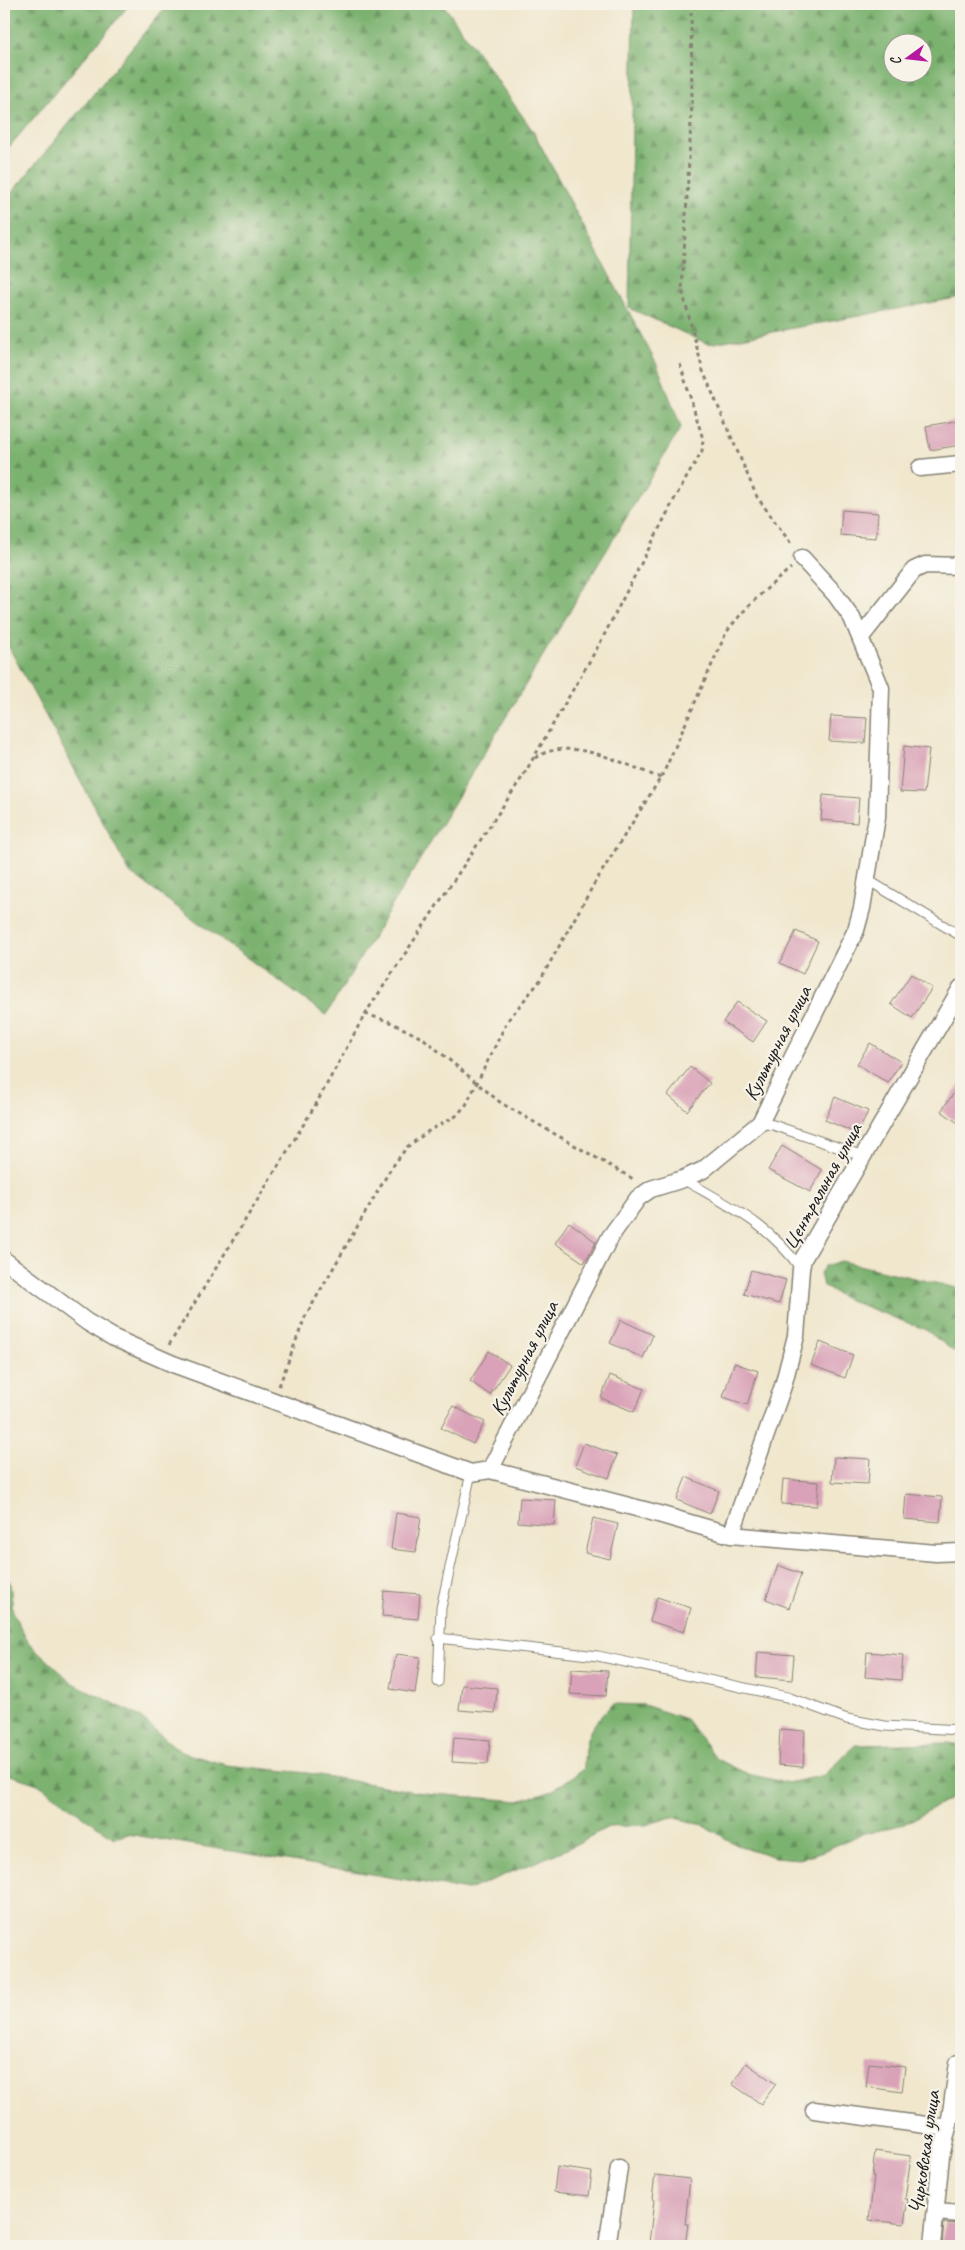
<svg xmlns="http://www.w3.org/2000/svg" width="965" height="2250" font-family="Caveat,sans-serif">
<style>
.forest{fill:url(#forest-firs);stroke:#4c6746;fill-rule:evenodd}
.building{fill:#d9a2b8}
.lines{fill:none;stroke-linecap:round;stroke-linejoin:round}
.service-casing{stroke:#868274;stroke-width:11}
.minor-casing{stroke:#868274;stroke-width:19}
.path{stroke:#868274;stroke-width:3;stroke-dasharray:4 4;stroke-linecap:butt}
.service{stroke:#fff;stroke-width:9}
.minor{stroke:#fff;stroke-width:16}
.labels{text-anchor:middle;dominant-baseline:central;stroke-width:4.5;stroke-linejoin:round;paint-order:stroke}
.street-label{font-size:21px;fill:#1c1c1c;stroke:#f7f3e8}
</style>
<defs>
<pattern id="forest-firs" width="22" height="20" patternUnits="userSpaceOnUse" patternTransform="scale(1.25)"><rect width="22" height="20" fill="#7cb270"/><path d="M5 1l3.5 6h-7zM16 11l3.5 6h-7z" fill="#65905b"/></pattern>
</defs>
<rect width="100%" height="100%" fill="#f7f3e8"/>
<filter id="ink" filterUnits="userSpaceOnUse"><feTurbulence type="fractalNoise" baseFrequency=".02" numOctaves="2"/><feDisplacementMap in="SourceGraphic" scale="10" xChannelSelector="R" yChannelSelector="G"/><feConvolveMatrix kernelMatrix="1 2 1 2 8 2 1 2 1" color-interpolation-filters="sRGB"/></filter>
<filter id="wash" filterUnits="userSpaceOnUse"><feTurbulence type="fractalNoise" baseFrequency=".0096" numOctaves="4" result="noise"/><feDisplacementMap in="SourceGraphic" scale="20" xChannelSelector="R" yChannelSelector="G"/><feGaussianBlur stdDeviation="1.12" result="paint"/><feColorMatrix in="noise" values="0 0 0 0 0 0 0 0 0 0 0 0 0 0 0 0 0 1.4 0 .05"/><feComposite in="paint" operator="in"/></filter>
<g filter="url(#wash)">
<rect width="100%" height="100%" fill="#f0e7cd"/>
<!-- forest -->
<path class="forest" d="M4,4H130L4,153Z
M168,4H443L533,131L657,365L681,427L326,1015L130,873L4,638V202Z
M634,4H961V297L708,344L629,308ZM892,42H922V72H892Z
M841,1261L961,1289V1354L952,1350L926,1330L846,1299L823,1286L820,1273L825,1266Z
M4,1573L10,1582L13,1613L28,1642L71,1682L137,1715L181,1752L226,1765L307,1773L423,1793L519,1801L553,1790L584,1769C584,1736 589,1727 613,1704L644,1705L686,1719L717,1759L748,1774L788,1783L824,1775L855,1745L948,1743L961,1745V1793L904,1824L857,1836L823,1851L799,1859L775,1857L737,1845L703,1825L672,1817L645,1825L608,1827L567,1849L468,1890L128,1834L114,1838L38,1784L4,1773Z"/>
<g id="blocks">
<!-- building -->
<path class="building" d="M961,420V445L930,450L926,426Z
M842,510L878,513L876,538L840,535Z
M831,716L867,718L865,743L829,741Z
M904,746L929,749L924,793L900,792Z
M823,795L859,798L857,823L821,820Z
M796,931L818,941L803,974L780,963Z
M911,974L932,988L912,1018L891,1004Z
M737,1002L767,1021L753,1042L723,1022Z
M870,1043L901,1062L888,1083L857,1064Z
M690,1067L710,1083L687,1111L668,1095Z
M961,1083V1125L941,1111Z
M835,1097L868,1111L858,1134L825,1120Z
M782,1146L822,1170L810,1192L768,1170Z
M569,1222L596,1242L584,1263L555,1243Z
M751,1270L786,1280L779,1304L744,1294Z
M621,1320L653,1335L643,1358L610,1343Z
M820,1342L853,1355L845,1378L811,1365Z
M489,1351L510,1365L490,1395L470,1381Z
M734,1363L758,1371L747,1405L723,1397Z
M610,1375L644,1389L634,1412L601,1398Z
M453,1406L485,1422L473,1444L441,1428Z
M584,1443L617,1455L609,1478L575,1466Z
M834,1457L870,1459L868,1484L832,1482Z
M686,1477L719,1491L710,1514L677,1500Z
M783,1479L819,1482L817,1506L781,1504Z
M906,1494L942,1497L940,1522L904,1519Z
M520,1498L556,1500L554,1525L518,1522Z
M396,1513L421,1517L416,1552L391,1549Z
M593,1518L618,1524L610,1559L585,1553Z
M778,1565L801,1574L789,1608L766,1599Z
M384,1591L420,1594L418,1619L382,1616Z
M657,1597L691,1608L684,1632L650,1621Z
M758,1652L794,1655L792,1680L756,1677Z
M867,1652L903,1655L901,1680L865,1677Z
M396,1654L420,1657L415,1693L390,1689Z
M572,1669L608,1671L606,1696L570,1694Z
M462,1685L497,1688L495,1713L459,1710Z
M780,1729L805,1731L803,1767L778,1765Z
M454,1737L490,1740L488,1764L452,1762Z
M746,2063L776,2084L761,2104L732,2084Z
M869,2063L905,2067L902,2092L866,2087Z
M875,2151L911,2156L905,2199H908L904,2224L869,2220L874,2176H872Z
M557,2167L592,2172L589,2196L554,2192Z
M655,2175L690,2179L685,2224H688L685,2246L649,2244L654,2200L652,2199Z
M944,2223L961,2224V2246H942Z"/>
</g>
</g>
<g filter="url(#ink)">
<use href="#blocks" fill-opacity="0" stroke="#868274" stroke-width="1"/>
<g class="lines">
<defs>
<path id="service" d="M866,879L961,936
M760,1123L773,1125L863,1156
M683,1179C729,1206 769,1224 801,1269
M438,1638L598,1656L787,1697L847,1719L885,1726L961,1730
M438,1682L441,1608L471,1473"/>
<path id="minor" d="M920,468L961,464
M861,637L914,570L925,565L961,566
M4,1260L87,1322L114,1338L173,1364L471,1473L490,1470L648,1511L731,1535L936,1553L961,1552
M490,1470L610,1237L638,1198L651,1189L683,1179L703,1170L760,1123L856,930L862,908L877,817L881,688L852,618L835,594L802,558
M731,1535L783,1386L796,1336L801,1269L803,1259L961,988
M814,2110L948,2128
M936,2212L961,2214
M607,2246L619,2168
M932,2246L941,2156L950,2119L958,2063"/>
</defs>
<!-- service casing -->
<use href="#service" class="service-casing"/>
<!-- minor casing -->
<use href="#minor" class="minor-casing"/>
<!-- path -->
<path class="path" d="M691,4L692,103L682,290L703,371L757,497L792,545
M535,758C570,734 625,765 661,778
M365,1014L388,1021L424,1039L501,1103L635,1180
M169,1345L316,1104L365,1014L523,776L600,643L676,496L702,451L703,439L680,364
M279,1386L305,1317L390,1170L407,1147L430,1130L456,1116L466,1105L508,1020L539,982L594,884L663,774L726,633C745,607 767,588 791,568"/>
<!-- service -->
<use href="#service" class="service"/>
<!-- minor -->
<use href="#minor" class="minor"/>
</g>
</g>
<g class="labels">
<!-- street labels -->
<g class="street-label">
<text transform="translate(777 1043) rotate(-63)">Культурная улица</text>
<text transform="translate(822 1186) rotate(-61)">Центральная улица</text>
<text transform="translate(524 1358) rotate(-63)">Культурная улица</text>
<text transform="translate(924 2152) rotate(-82)">Чирковская улица</text>
</g>
</g>
<!-- margin -->
<rect width="965" height="2250" fill="none" stroke="#f7f3e8" stroke-width="20"/>
<!-- north arrow -->
<g transform="translate(908 58) rotate(255)"><circle r="24" fill="#f7f3e8" stroke="#9f9d96"/>
<path d="M0-4L9 19L0 12L-9 19Z" fill="#b5179e"/>
<text y="-8" font-size="14" font-weight="bold" text-anchor="middle" fill="#1c1c1c">С</text>
</g>
</svg>
